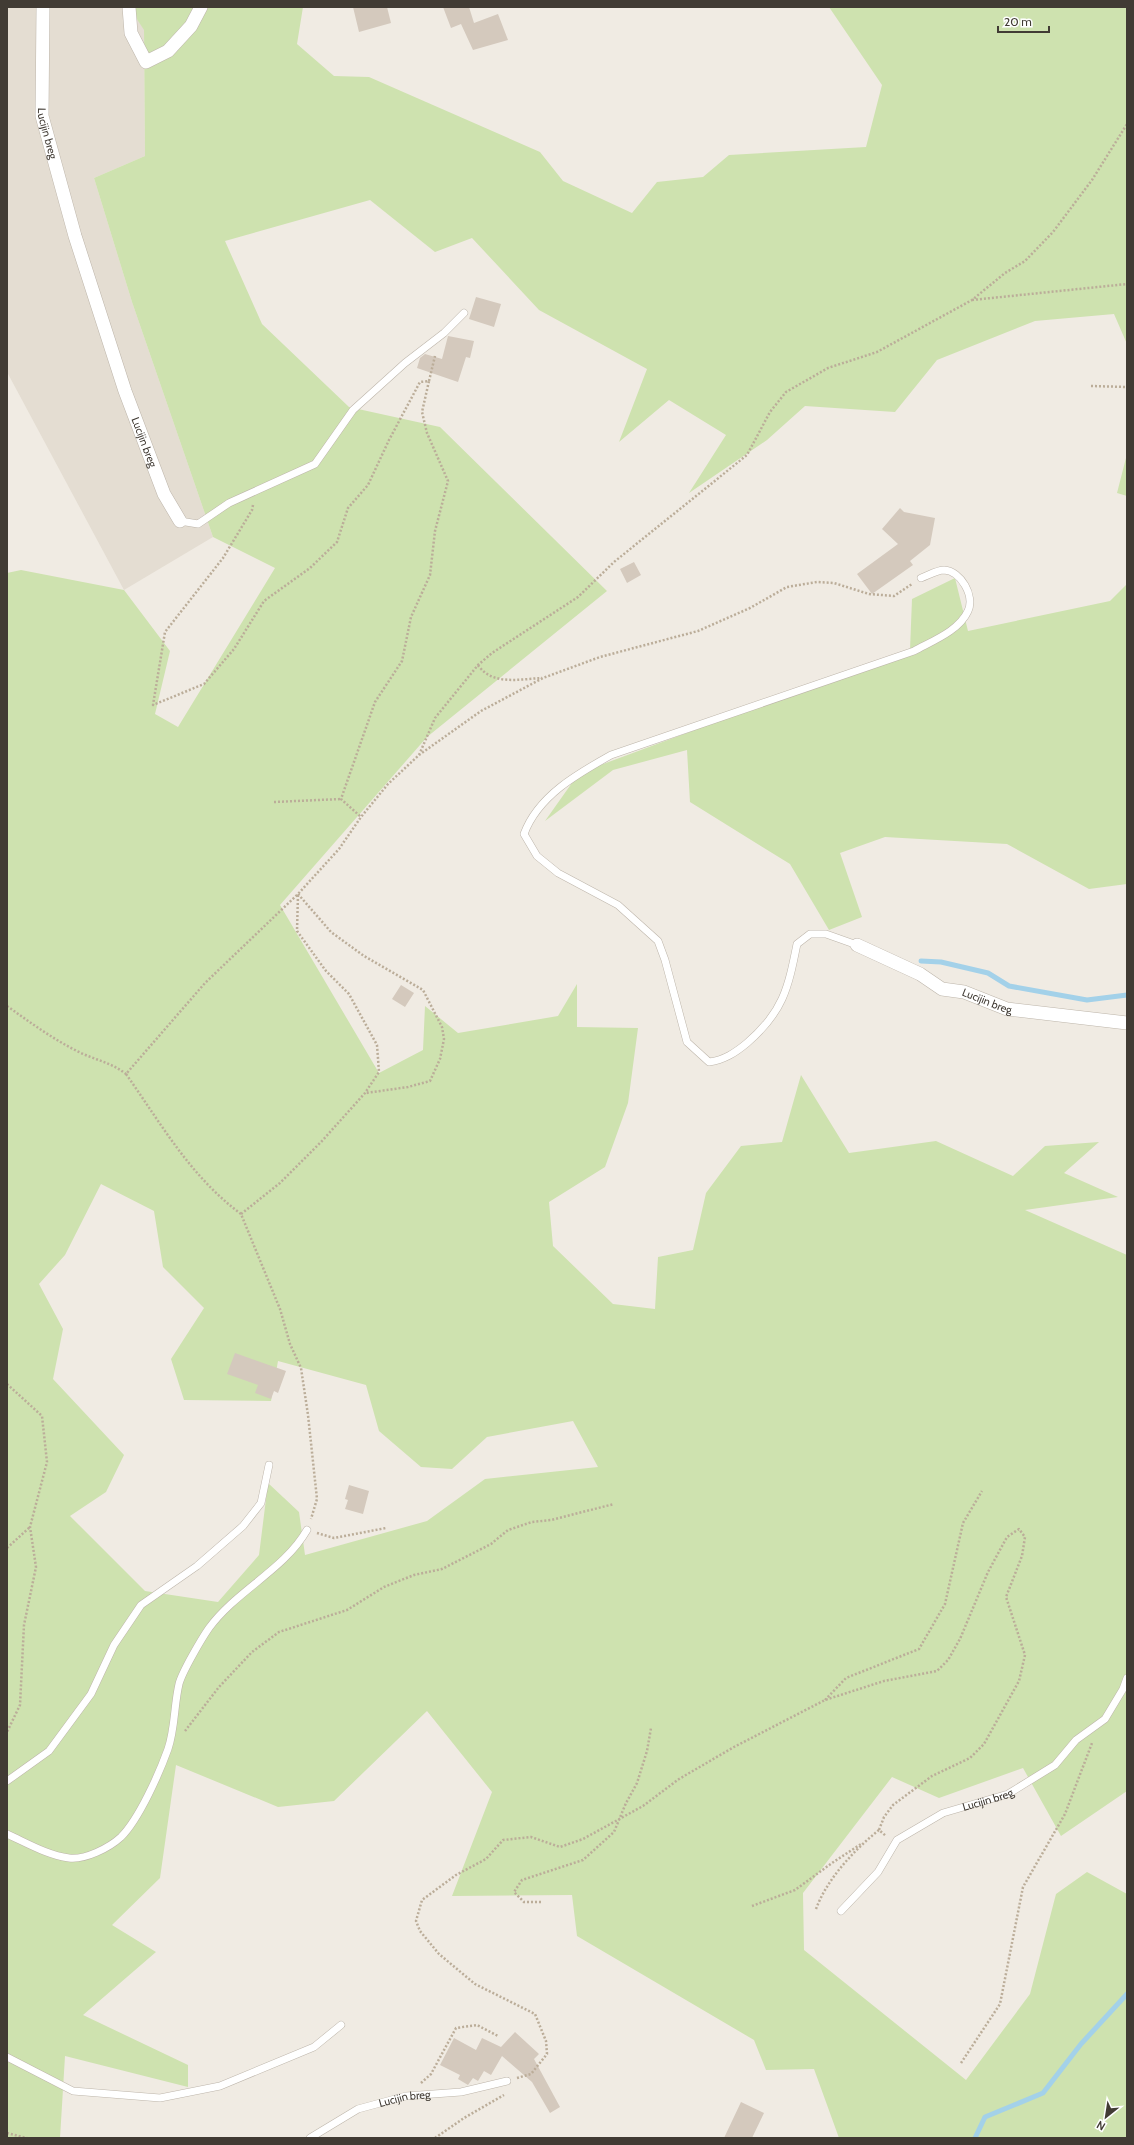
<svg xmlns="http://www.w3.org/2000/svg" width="1134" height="2145" font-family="Cabin,sans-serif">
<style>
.residential{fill:#e4ddd2}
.green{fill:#cee2af;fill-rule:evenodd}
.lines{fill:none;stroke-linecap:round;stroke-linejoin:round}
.stream{stroke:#a3d1e9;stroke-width:5}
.building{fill:#d4c9bd}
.service-casing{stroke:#bdb5aa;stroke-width:8}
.minor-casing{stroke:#bdb5aa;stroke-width:14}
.path{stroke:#bbad99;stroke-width:2.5;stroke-dasharray:2 2;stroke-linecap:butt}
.service{stroke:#fff;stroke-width:7}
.minor{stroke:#fff;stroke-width:13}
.labels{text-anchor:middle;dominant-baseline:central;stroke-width:3;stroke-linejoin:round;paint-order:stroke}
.street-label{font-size:11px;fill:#413b34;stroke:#fff}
</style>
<rect width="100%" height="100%" fill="#f0ebe3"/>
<!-- residential -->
<path class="residential" d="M7,7H129L144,29L145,156L94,178L132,302L213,537L124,590L7,372Z"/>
<!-- green -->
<path class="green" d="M129,7H303L297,44L334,76L369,77L540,152L563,181L632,213L657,182L703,177L729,155L866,147L882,85L829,7H1127V344L1114,314L1035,321L937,360L895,412L805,406L767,440L689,493L726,435L669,400L619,442L647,369L539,310L472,238L435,252L370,200L225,241L262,324L349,407L440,427L607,591L427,737L280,905L379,1073L423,1050L425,1006L458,1033L558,1016L577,984V1027L638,1028L628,1103L605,1167L549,1202L553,1246L613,1304L655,1309L658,1257L693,1250L706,1193L741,1146L782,1142L801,1075L849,1153L936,1141L1013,1176L1045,1146L1099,1142L1064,1173L1118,1197L1025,1210L1127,1255V1791L1061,1836L1023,1768L939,1798L892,1777L803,1893L804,1950L966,2080L1030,1994L1056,1894L1087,1872L1127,1894V2138H839L814,2069L766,2070L754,2040L577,1936L572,1895L452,1896L492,1792L427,1711L334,1801L278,1807L176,1765L160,1878L112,1925L156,1952L83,2015L188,2065V2087L65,2056L60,2138H7V573L21,570L124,590L170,651L155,714L178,727L275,568L213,537L132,302L94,178L145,156L144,30ZM101,1184L154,1211L163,1267L204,1308L171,1359L184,1400L271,1401L278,1361L366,1385L379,1431L421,1467L452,1469L487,1437L573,1421L598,1467L485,1479L427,1521L305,1555L299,1512L268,1483L259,1555L218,1602L145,1591L70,1516L106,1492L124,1455L53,1379L63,1329L39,1284L65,1255Z
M1127,454V496L1117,493Z
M955,578L968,631L1110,601L1127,584V884L1089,889L1007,844L885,837L840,853L862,917L829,930L790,864L690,802L687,750L613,770L545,821L579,773L910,650L912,599Z"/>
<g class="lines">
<!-- stream -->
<path class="stream" d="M921,961L941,962L988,973L1009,986L1087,1000L1127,995
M975,2138L985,2117L1043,2093L1081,2044L1127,1994"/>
</g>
<!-- building -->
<path class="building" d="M353,7H387L391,23L359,32Z
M443,7H469L474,23L498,14L508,40L473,50L461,24L451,28Z
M476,297L501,304L494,327L469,319Z
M448,336L474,341L470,358L466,357L458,382L417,368L420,358L425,354L442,359Z
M900,508L904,512L935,518L930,545L910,561L913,565L872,594L857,574L898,544L882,529Z
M634,562L641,575L627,583L620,569Z
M401,985L414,993L405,1007L392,999Z
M235,1353L286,1371L278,1393L274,1391L271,1399L255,1393L258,1385L227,1374Z
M349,1485L369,1491L363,1514L345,1509L348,1500L345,1499Z
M515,2032L539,2054L534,2059L560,2107L550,2113L532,2082L502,2056L491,2075L484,2071L478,2081L473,2078L468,2085L458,2079L460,2075L440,2065L454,2038L476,2050L482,2038L501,2047Z
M741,2102L764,2113L752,2138H724Z"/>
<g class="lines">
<defs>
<g id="service">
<path d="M180,521L198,524L229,503L315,464L353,410L405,363L444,333L464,313"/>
<path d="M857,945L826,934H810L797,944C788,989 783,1012 747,1043C735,1053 724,1060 709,1062L687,1042L665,960L658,941L618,905L558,873L537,856L524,834C538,796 577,774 611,755L914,651C932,641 959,631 968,611C975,596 961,571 944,570C937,570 927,576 921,578"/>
<path d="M7,1781L49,1751L91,1694L114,1645L141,1605L197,1566L243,1526L261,1503L269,1465"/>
<path d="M7,1834C27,1843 47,1855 69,1858C85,1860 109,1848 121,1837C139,1819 159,1774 168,1749C175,1729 174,1705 179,1684C182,1672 202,1638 209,1628C237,1590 284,1570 307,1530"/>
<path id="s1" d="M841,1911L878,1872L897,1840L943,1813L1008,1794L1055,1765L1076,1740L1105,1719L1123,1689L1127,1678"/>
<path d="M7,2057L73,2091L160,2098L220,2086L314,2047L341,2025"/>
<path id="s2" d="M310,2138L358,2109L406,2096L461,2092L507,2081"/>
</g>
<g id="minor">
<path id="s3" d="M43,7L42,116L75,236L125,391L164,494L180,521"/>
<path d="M129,7L131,33L146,62L168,51L191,26L201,7"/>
<path id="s4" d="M857,945L920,974L942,989L964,992L1007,1009L1127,1023"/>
</g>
</defs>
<!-- service casing -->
<use href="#service" class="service-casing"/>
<!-- minor casing -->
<use href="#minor" class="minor-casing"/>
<!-- path -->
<path class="path" d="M972,300L1127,284
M429,381L435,356
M1091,386L1127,387
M253,505L252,510L223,558L165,632L153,705L204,684L234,649L264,601L310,568L337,542L348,508L368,485L389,440L420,382L429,381L422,412L427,433L448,481L435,531L430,575L411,617L402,661L375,702L341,799L361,817
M478,665C492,686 520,679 542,678
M419,755L435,718L478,665L492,653L578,597L614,562L747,455L770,412L786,392L828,368L877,352L972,300L1005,273L1025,261L1053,232L1092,180L1127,124
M274,802L341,799
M298,894L331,932L364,956L423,990L442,1027L444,1039L440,1059L430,1081L408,1087L366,1093
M298,895L297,931L326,971L349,994L377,1045L379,1072L365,1093L322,1141L280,1183L241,1214L280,1309L290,1344L301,1368L308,1415L317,1499L311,1519
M7,1006C31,1023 54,1040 81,1053C96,1060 112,1063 126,1074
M241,1214C190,1176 162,1125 126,1074L205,983L298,894L339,849L361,817L388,784L419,755L481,711L543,678L600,657L698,631L750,608L787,587L817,582L834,583L869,594L894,596L912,584
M7,1384L42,1416L47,1462L30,1527L36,1567L24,1625L20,1705L7,1732
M317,1533L334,1538L386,1528
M7,1548L30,1527
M825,1700L846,1678L919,1649L945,1604L963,1523L982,1491
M185,1731L219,1687L252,1652L279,1632L347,1610L384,1587L414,1575L442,1569L491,1544L508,1530L532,1522L551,1520L614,1504
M541,1902H524L514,1892L522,1880L583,1860L614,1832L626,1803L637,1783L647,1751L651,1728
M752,1906L795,1890L832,1863L861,1844
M816,1909C827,1879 854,1850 879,1830
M961,2063L1000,2004L1023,1887L1065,1814L1092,1743
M517,2078L531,2074L547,2054L546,2041L535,2014L475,1984L439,1954L420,1931L416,1921L422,1900L456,1875L486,1859L503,1840L531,1837L560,1847L583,1839L643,1806L679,1779L734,1747L825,1700L884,1681L937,1671L948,1660L960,1639L988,1572L1007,1537L1019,1529L1025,1537L1022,1556L1006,1597L1025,1655L1019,1681L984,1744L970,1758L932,1776L893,1805L884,1817L879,1830L886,1836
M421,2083L431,2074L456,2028L477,2025L498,2036
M7,2133L27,2138
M435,2138L464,2118L504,2095"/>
<!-- service -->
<use href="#service" class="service"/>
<!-- minor -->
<use href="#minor" class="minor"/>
</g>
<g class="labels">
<!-- street labels -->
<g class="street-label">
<text stroke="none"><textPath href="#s3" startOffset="127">Lucijin breg</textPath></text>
<text stroke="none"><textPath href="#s3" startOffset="451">Lucijin breg</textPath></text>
<text stroke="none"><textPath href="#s4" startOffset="143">Lucijin breg</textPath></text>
<text stroke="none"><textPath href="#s1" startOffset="191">Lucijin breg</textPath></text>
<text stroke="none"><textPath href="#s2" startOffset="104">Lucijin breg</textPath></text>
</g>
</g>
<!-- border -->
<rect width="1134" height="2145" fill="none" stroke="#413b34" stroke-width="16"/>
<!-- north arrow -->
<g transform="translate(1106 2117) rotate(210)" stroke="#ffffff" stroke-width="3" paint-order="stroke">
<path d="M0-3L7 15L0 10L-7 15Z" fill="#413b34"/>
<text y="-6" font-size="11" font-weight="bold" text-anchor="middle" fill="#413b34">N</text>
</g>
<!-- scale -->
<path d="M998 26v6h51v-6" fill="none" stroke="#413b34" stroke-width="2"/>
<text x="1004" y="26" font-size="12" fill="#413b34" stroke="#ffffff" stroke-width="3" paint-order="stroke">20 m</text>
</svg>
